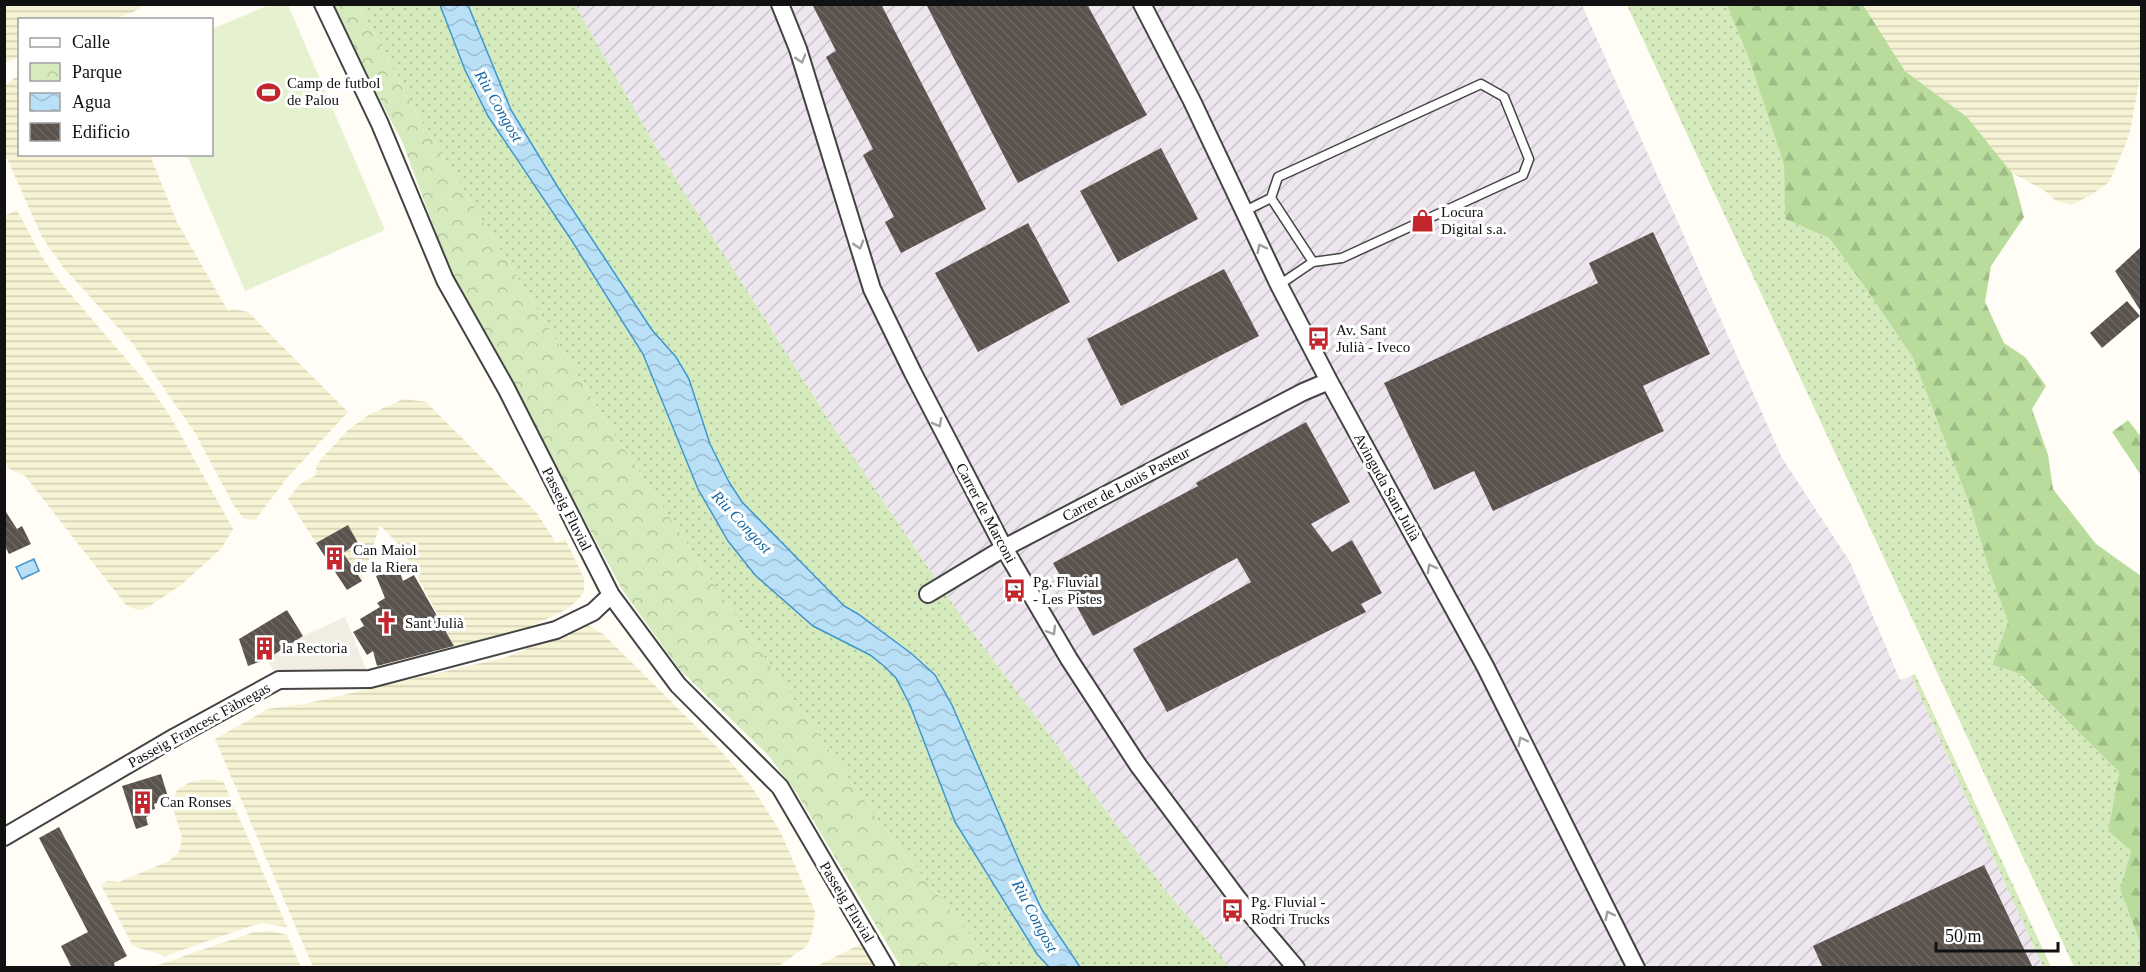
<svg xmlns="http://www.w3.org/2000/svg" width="2146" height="972" font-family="'Times New Roman',serif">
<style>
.industrial{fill:url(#industrial-furrows)}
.farmland{fill:url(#farmland-rules)}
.grass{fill:url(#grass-dots)}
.forest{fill:url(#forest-firs)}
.park{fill:url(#park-crowns)}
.pitch{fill:#e6f2cf}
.plaza{fill:#f1ede2}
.water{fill:url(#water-waves);stroke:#3f96cf;stroke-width:1.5}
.building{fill:url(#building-back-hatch)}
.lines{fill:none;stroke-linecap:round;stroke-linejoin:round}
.lane-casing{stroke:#444;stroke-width:11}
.street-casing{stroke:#444;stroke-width:20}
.lane{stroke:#fff;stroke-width:8}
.street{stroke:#fff;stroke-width:16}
.oneway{stroke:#a0a0a0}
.labels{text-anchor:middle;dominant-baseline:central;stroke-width:6;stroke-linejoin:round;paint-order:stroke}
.poi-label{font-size:15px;fill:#111;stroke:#fff;text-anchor:start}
.street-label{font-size:15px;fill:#111;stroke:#fff}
.water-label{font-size:16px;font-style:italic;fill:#1768a6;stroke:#fff}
</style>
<defs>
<pattern id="industrial-furrows" width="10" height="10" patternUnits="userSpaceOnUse" patternTransform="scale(1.5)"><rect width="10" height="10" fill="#eee6ef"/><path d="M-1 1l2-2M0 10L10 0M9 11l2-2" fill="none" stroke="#cbc4cc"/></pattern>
<pattern id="farmland-rules" width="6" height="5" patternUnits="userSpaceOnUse" patternTransform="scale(1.5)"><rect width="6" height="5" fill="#f6f3d4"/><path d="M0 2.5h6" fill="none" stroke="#d2cfb5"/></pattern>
<pattern id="grass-dots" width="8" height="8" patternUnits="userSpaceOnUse" patternTransform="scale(1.5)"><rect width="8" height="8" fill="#d5ebbd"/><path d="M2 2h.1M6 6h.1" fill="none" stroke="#b6c8a1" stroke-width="1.8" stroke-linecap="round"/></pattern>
<pattern id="forest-firs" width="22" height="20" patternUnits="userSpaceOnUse" patternTransform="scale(1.5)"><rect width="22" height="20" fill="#b9dc9c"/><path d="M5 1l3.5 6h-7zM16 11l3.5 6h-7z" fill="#9ebc85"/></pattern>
<pattern id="park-crowns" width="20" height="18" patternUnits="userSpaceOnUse" patternTransform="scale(1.5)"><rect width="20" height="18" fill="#d5ebbd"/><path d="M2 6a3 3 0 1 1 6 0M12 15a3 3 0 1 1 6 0" fill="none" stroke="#b6c8a1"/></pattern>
<pattern id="water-waves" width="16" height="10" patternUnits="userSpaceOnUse" patternTransform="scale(1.5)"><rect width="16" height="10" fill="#b9e0f7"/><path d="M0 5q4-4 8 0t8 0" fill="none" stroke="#9ebfd3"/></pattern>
<pattern id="building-back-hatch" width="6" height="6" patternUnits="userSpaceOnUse" patternTransform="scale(1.5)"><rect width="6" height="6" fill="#5a524d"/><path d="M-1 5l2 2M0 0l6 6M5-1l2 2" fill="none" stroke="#6d6662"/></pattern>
</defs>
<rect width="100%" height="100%" fill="#fffdf5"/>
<!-- industrial -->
<path class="industrial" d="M575,5H1582L1782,458L1850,562L1900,680L1911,676L2043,967H1230L1164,888L965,622L834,428L659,152Z"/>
<!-- farmland -->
<path class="farmland" d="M5,4H146V5L131,13L112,19L20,20L19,57L5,63Z
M1863,5H2141V73L2130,131L2125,146L2109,182L2091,195L2071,205L2056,201L2045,191L2012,173L1967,117L1905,71Z
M19,75L20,154L150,155L177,222L228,311L233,309L248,312L348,412L287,478L255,520L244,519L234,506L195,433L133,344L63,267L42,237L5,154V85Z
M17,210L41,255L55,276L151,388L172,419L233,529L221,549L181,585L145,609L137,610L126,605L25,476L10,469L5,463L4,216Z
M404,399L426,402L537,513L556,543L565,539L584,578V591L577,601L565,610L524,630L457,651L402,548L380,525L362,581L341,554L348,525L316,543L288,499L300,484L316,475V467L321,459L348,430L370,414Z
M589,626L603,634L721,751L752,787L780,831L815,911L813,930L807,946L777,967H313L215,739L268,709L304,704L507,657L576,628Z
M208,779L223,781L287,927L262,923L251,926L165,956L133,946L101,885L107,881L119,882L169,861L179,852L182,838L172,804L177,790L190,782Z
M271,931L287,935L301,967H152L254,932Z
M863,943L877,968H813Z"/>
<!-- grass -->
<path class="grass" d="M359,5H440L465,70L488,116L572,241L643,354L698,489L721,529L755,575L813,626L870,655L884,666L896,678L910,705L955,822L1037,954L1049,967H996L877,819L724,599L605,420L414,109Z
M468,5H575L659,152L834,428L965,622L1164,888L1230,967L1080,968L1077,966L1042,910L1021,865L952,705L935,675L912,654L858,614L844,606L742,502L729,482L710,444L689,379L676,357L652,330L559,189L511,110Z
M1627,5H1727L1749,59L1784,165L1785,219L1829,238L1860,280L1913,358L1971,508L1989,570L2008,622L1992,665L2019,674L2119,772L2108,831L2131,851L2120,889L2141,945V967H2074Z
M1915,674L1928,702L2051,967H2043L1911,676Z"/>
<!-- forest -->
<path class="forest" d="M1727,5H1863L1905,71L1967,117L2012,173L2024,217L1991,266L1985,302L2004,343L2025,357L2046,386L2032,409L2048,455L2053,489L2096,544L2141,576V945L2120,889L2131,851L2108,831L2119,772L2020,674L1992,665L2008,622L1989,570L1971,508L1913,358L1860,280L1829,238L1785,219L1784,165L1749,59Z
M2128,420L2141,437V475L2112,432Z"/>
<!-- park -->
<path class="park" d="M329,5H359L414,109L605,420L724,599L877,819L996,967H901L796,792L768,755L680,670L623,591L449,268L402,141Z"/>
<!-- pitch -->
<path class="pitch" d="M269,5H288L385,230L245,291L187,155L212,154V29Z"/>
<!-- plaza -->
<path class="plaza" d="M345,617L370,679L279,680L267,659L303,636Z"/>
<!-- water -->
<path class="water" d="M440,5H468L511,110L559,189L652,330L676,357L689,379L710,444L729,482L742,502L844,606L858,614L912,654L935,675L952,705L1021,865L1042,910L1080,967H1049L1037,954L955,822L910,705L896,678L884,666L870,655L813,626L755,575L728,541L698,489L643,354L572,241L488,116L465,70Z
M34,559L39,571L22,579L16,567Z"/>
<!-- building -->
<path class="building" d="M812,4H881L986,209L901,253L885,222L894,217L863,155L873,149L826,57L836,51Z
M926,4H1087L1147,115L1018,183Z
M1161,148L1198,219L1118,262L1080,191Z
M1028,223L1070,302L978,352L935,273Z
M1653,232L1710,354L1643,386L1664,431L1493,511L1474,471L1434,490L1384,383L1598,283L1589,263Z
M2142,246V313L2115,271Z
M1224,269L1259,336L1121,406L1087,339Z
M2127,301L2140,316L2102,348L2090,333Z
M1306,422L1350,502L1311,524L1332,552L1352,540L1382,593L1361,604L1366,612L1167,712L1133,649L1251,582L1237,558L1093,636L1053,563L1198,486L1196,483Z
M4,509L17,529L22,526L31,544L9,554L4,544Z
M348,525L358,543L343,553L362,581L347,590L316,543Z
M398,567L403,581L414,575L454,646L377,666L373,651L367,655L353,632L364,626L360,619L380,607L377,603L385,598L376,576Z
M287,610L303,636L267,659L248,666L239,639Z
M161,774L168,797L157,801V803L154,804L155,809L148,811L150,815L146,817L148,825L136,829L122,786Z
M59,827L127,956L114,963L115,968H72L61,946L88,932L39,838Z
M1984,865L2033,968H1823L1813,946Z"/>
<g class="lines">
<defs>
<path id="lane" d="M1271,198L1313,262
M1243,212L1271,198L1278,177L1481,84L1504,97L1529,159L1523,175L1342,258L1313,262L1279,285"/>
<path id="street" d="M323,4L380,124L445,280L506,388L611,595L678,685L780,787L886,968
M780,4L798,49L872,289L913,373L1004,548L1069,659L1138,765L1238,899L1296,968
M1142,4L1192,101L1279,285L1329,381L1485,666L1636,968
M928,594L1004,548L1303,392L1329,381
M4,837L175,737L279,680L370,679L556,630L593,612L611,595"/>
</defs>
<!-- lane casing -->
<use href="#lane" class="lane-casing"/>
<!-- street casing -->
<use href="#street" class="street-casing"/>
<!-- lane -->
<use href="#lane" class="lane"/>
<!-- street -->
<use href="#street" class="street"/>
</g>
<!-- one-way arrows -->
<defs><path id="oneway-chevron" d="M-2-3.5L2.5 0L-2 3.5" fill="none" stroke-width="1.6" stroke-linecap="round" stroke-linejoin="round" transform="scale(1.5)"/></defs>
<g class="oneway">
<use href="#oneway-chevron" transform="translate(801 59) rotate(73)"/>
<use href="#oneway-chevron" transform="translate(859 245) rotate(73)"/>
<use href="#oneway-chevron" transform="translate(1261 248) rotate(-116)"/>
<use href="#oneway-chevron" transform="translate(938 423) rotate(62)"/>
<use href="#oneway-chevron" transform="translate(1431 568) rotate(-119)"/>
<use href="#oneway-chevron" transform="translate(1052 631) rotate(60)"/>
<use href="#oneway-chevron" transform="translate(1522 741) rotate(-117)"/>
<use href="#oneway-chevron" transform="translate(1609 915) rotate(-117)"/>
</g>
<!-- icons -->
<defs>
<symbol id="stadium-bare" viewBox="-9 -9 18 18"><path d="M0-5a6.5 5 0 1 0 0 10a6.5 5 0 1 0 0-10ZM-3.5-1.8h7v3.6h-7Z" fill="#c4262e" stroke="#fff" stroke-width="2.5" paint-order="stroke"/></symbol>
<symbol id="shop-bare" viewBox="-9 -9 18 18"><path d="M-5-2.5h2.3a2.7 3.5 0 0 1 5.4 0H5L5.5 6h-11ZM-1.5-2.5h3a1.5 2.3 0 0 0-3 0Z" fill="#c4262e" stroke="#fff" stroke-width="2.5" paint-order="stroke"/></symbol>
<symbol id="bus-bare" viewBox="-9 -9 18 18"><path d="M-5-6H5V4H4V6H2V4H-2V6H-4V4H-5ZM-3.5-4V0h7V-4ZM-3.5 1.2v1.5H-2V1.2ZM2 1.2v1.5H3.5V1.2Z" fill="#c4262e" stroke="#fff" stroke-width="2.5" paint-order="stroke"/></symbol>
<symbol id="building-bare" viewBox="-9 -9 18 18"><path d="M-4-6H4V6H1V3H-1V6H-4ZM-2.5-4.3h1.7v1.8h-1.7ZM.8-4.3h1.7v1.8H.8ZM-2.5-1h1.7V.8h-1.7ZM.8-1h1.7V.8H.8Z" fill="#c4262e" stroke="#fff" stroke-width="2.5" paint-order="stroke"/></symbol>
<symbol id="church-bare" viewBox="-9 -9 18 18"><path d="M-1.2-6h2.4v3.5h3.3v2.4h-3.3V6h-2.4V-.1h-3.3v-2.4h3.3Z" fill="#c4262e" stroke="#fff" stroke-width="2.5" paint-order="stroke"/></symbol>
</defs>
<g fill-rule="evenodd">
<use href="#stadium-bare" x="252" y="76" width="33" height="33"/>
<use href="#shop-bare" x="1406" y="204" width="33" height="33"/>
<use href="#bus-bare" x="1302" y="322" width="33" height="33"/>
<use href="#building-bare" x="318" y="542" width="33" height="33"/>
<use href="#bus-bare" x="998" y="574" width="33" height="33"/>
<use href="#church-bare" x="370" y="606" width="33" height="33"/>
<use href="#building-bare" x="248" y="632" width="33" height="33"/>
<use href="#building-bare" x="126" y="786" width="33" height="33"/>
<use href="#bus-bare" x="1216" y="894" width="33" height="33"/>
</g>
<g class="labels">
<!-- poi labels -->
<g class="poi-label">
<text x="287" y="83">Camp de futbol<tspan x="287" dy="17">de Palou</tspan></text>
<text x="1441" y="212">Locura<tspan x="1441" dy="17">Digital s.a.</tspan></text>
<text x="1336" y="330">Av. Sant<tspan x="1336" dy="17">Julià - Iveco</tspan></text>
<text x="353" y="550">Can Maiol<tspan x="353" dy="17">de la Riera</tspan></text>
<text x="1033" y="582">Pg. Fluvial<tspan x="1033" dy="17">- Les Pistes</tspan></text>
<text x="405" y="623">Sant Julià</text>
<text x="282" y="648">la Rectoria</text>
<text x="160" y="802">Can Ronses</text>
<text x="1251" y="902">Pg. Fluvial -<tspan x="1251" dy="17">Rodri Trucks</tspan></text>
</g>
<!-- street labels -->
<g class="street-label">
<text transform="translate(1126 484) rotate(-28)">Carrer de Louis Pasteur</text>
<text transform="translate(1387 487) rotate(61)">Avinguda Sant Julià</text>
<text transform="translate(567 509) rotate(63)">Passeig Fluvial</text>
<text transform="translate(986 513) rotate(62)">Carrer de Marconi</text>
<text transform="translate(199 725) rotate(-29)">Passeig Francesc Fàbregas</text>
<text transform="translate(847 902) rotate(59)">Passeig Fluvial</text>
</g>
<!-- water labels -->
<g class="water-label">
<text transform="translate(499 106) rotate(60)">Riu Congost</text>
<text transform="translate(742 522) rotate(47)">Riu Congost</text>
<text transform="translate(1035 916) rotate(62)">Riu Congost</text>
</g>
</g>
<!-- border -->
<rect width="2146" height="972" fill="none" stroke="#111111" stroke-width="12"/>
<!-- legend -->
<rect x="18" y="18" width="195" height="138" fill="#ffffff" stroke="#a0a0a0" stroke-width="1.5"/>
<rect x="30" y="38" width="30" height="9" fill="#ffffff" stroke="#a0a0a0" stroke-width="1.5"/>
<text x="72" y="48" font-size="18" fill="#111111">Calle</text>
<rect x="30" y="63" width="30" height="18" fill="url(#park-crowns)" stroke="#a0a0a0" stroke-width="1.5"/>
<text x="72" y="78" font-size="18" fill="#111111">Parque</text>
<rect x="30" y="93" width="30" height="18" fill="url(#water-waves)" stroke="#a0a0a0" stroke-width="1.5"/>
<text x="72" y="108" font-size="18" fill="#111111">Agua</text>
<rect x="30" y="123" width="30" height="18" fill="url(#building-back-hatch)" stroke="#a0a0a0" stroke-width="1.5"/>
<text x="72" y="138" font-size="18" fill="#111111">Edificio</text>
<!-- scale -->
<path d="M1936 942v9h122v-9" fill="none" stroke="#111111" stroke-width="3"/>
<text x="1945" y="942" font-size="18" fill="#111111" stroke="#ffffff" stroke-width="4.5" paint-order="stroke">50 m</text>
</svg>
